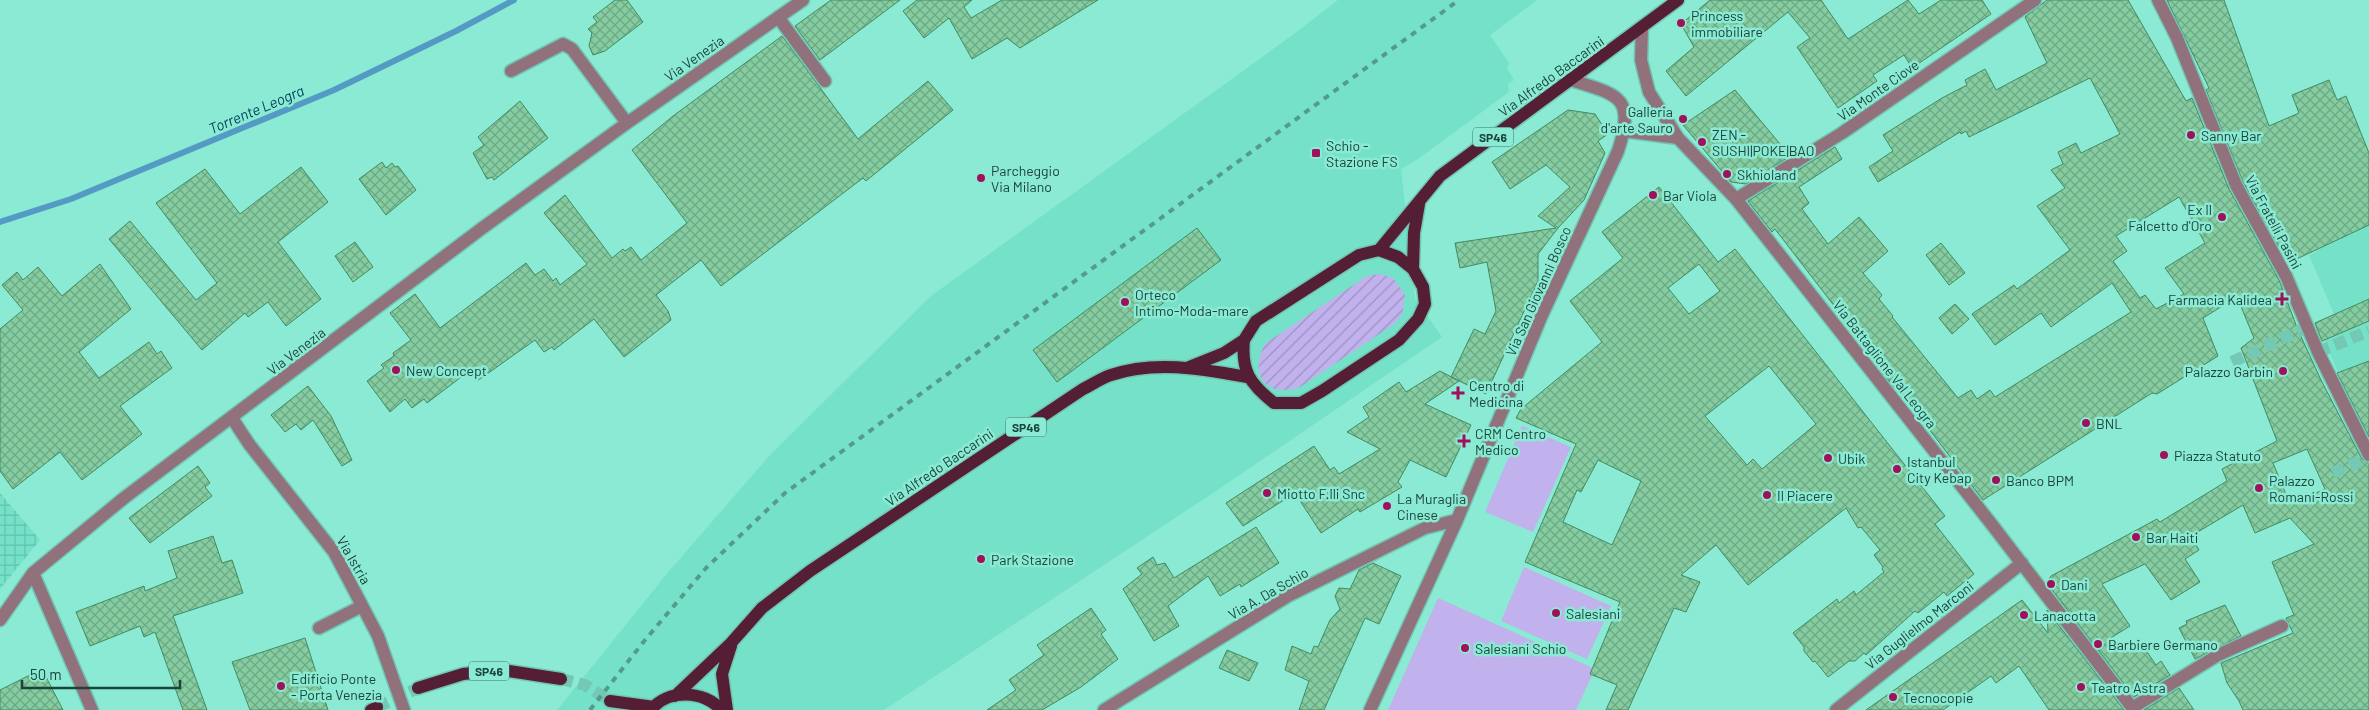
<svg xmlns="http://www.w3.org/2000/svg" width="2369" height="710" font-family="Barlow,sans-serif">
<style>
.built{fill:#74e1c8}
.industrial{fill:url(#industrial-grid)}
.green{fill:#c1b1ed}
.garden{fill:url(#garden-furrows)}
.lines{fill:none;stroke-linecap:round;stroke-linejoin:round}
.stream{stroke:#539ac4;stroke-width:6}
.building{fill:url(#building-cross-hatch);stroke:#428b62;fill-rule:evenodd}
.minor-tunnel{stroke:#74c9b5;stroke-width:12;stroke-dasharray:12 6;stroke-linecap:butt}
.major-tunnel{stroke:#74c9b5;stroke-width:12;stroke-dasharray:12 6;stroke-linecap:butt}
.minor-casing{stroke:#72c5b2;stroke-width:15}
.major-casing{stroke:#72c5b2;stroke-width:15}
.minor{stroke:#91717b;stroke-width:12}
.major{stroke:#541f35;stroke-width:12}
.rail{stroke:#559b8b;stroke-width:4;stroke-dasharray:6 6;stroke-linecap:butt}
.poi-dot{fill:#9f115b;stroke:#8aead3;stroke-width:2}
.labels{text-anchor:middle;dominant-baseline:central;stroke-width:5;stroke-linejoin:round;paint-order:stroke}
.shield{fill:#8aead3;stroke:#3c7669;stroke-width:1}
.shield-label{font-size:12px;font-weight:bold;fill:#1b443b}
.poi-label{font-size:14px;fill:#1b443b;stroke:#8aead3;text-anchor:start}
.street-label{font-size:14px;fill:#1b443b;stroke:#8aead3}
.water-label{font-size:15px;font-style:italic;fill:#003c59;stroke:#8aead3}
</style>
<defs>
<pattern id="industrial-grid" width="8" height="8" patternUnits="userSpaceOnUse" patternTransform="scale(1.25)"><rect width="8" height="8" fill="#74e1c8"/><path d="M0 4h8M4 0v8" fill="none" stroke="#64c2ad"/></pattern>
<pattern id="garden-furrows" width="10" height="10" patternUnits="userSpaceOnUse" patternTransform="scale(1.25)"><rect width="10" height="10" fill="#c1b1ed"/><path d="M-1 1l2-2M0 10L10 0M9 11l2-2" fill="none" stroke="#9c92c1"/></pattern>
<pattern id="building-cross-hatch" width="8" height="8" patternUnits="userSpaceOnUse" patternTransform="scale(1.25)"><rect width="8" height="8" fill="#85cda1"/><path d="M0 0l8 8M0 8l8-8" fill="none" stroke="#6ca884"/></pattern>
</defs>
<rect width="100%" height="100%" fill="#8aead3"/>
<!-- built -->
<path class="built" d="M1338,0H1537L1490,35L1509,63L1507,68L1514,80L1508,84L1509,92L1418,159L1401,169L1415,298L1442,337L1219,489L884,710H557L670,570L771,454L931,296L1294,34Z
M2369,184V361L2338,372L2316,322L2334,314L2309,255L2318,251L2309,232Z"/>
<!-- industrial -->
<path class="industrial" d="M0,493L40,540L0,589Z"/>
<!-- green -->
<path class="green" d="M1522,426L1571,447L1533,532L1485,512Z
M1524,567L1611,606L1587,659L1501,621Z
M1438,598L1595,669L1576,710H1388Z"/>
<!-- garden -->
<path class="garden" d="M1380,274L1393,278L1405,295L1402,315L1394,324L1300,387C1266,399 1247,373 1266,343L1367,276Z"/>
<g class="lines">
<!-- stream -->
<path class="stream" d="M0,222L71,199L334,90L456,31L514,0"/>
</g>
<!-- building -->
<path class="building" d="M615,0H627L643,22L605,51L593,55L589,46L592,33L588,29L597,22L593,17Z
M831,0H900L820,60L795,26Z
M917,0H972L964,7L971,18L1002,0H1098L1020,48L1007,38L972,59L949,18L924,38L903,11Z
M1710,0H1821L1848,39L1908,0L1919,14L1941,0H1982L1991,14L1912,68L1904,55L1873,75L1877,81L1838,108L1797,47L1810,38L1788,12L1686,96L1666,71L1694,47L1681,24Z
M2047,0H2128L2186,101L2192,98L2229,189L2279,280L2298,330L2321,380L2362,459L2369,463V710H2243L2239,701L2227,683L2221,663L2293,633L2286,618L2294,615L2272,562L2314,544L2290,518L2255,533L2243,505L2191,536L2199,550L2185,559L2200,582L2171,600L2145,564L2102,584L2130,626L2109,639L2115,650L2139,640L2156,665L2161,661L2170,675L2134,697L2047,583L2051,576L2157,519L2160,522L2227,481L2222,469L2277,441L2241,348L2254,338L2237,297L2203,318L2218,356L2157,394L2152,393L1983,500L1900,391L1898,392L1876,365L1879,363L1833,308L1835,307L1775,229L1772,232L1748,201L1835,147L1842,159L1799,187L1809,203L1802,209L1828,244L1859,217L1888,251L1863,273L1882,295L1879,299L1893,316L1892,317L1958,398L1971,390L1977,399L1990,390L1995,397L2131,312L2112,283L2051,327L2041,313L1995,345L1972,314L2014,285L2017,289L2070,250L2037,206L2065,188L2051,170L2063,164L2058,152L2076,143L2081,153L2120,134L2090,78L1969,137L1966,131L1961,134L1960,132L1878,182L1869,167L1893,151L1883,135L1942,98L1967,85L1965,80L1985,69L1996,90L2047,63L2025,17ZM2179,197L2205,243L2165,268L2184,294L2156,309L2145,295L2140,298L2113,261L2127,251L2116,236ZM2307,449L2325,489L2290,504L2273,463Z
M2167,0H2224L2269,126L2299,113L2292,95L2329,80L2337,100L2346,96L2369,153V225L2288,263L2243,182L2206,90L2209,88Z
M782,36L858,139L928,81L953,110L866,181L863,178L721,286L701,260L656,295L668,311L671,320L624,357L594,319L554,350L552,347L544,352L535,340L477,381L469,371L427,403L424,399L412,408L405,399L390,412L367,381L384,368L381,365L394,356L393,353L411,340L390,313L415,294L440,328L526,263L535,275L544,269L553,281L556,278L560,285L587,264L544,213L565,195L612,258L623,249L625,251L631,247L641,260L687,223L632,150L673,116Z
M1735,90L1790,156L1746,184L1731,182L1683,125Z
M520,101L548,138L494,180L492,177L487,179L473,153L484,145L478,137Z
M1568,110L1595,114L1608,134L1598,141L1605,153L1584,200L1558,228L1538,254V281L1486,394L1451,377L1474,329L1485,334L1496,311L1487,262L1460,268L1455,243L1556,228L1538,216L1570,187L1546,165L1510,189L1492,162Z
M382,162L386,168L392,163L395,167L398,166L416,190L386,215L359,179Z
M301,167L328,202L278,242L321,299L286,326L268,302L248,317L245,313L202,350L109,239L130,221L196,300L217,283L156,203L205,169L240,214Z
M1659,187L1718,262L1735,249L1945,516L1935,524L1974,574L1947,596L1944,592L1918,613L1915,611L1866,655L1864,653L1855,661H1849L1828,677L1815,661L1813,662L1804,651V647L1793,633L1837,599L1839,603L1854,591L1856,595L1884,572L1882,569L1883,567L1874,555L1880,550L1861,527L1858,528L1846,508L1748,585L1716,545L1681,575L1700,582L1686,612L1674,608L1628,710H1606L1617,685L1590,674L1620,602L1525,562L1576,444L1516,418L1521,409L1602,342L1570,301L1623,258L1602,232ZM1699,264L1720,291L1689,314L1668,288ZM1769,366L1816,424L1762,469L1753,459L1747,465L1705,416ZM1598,460L1641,481L1612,545L1563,522L1577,490L1581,492Z
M1197,228L1221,260L1057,382L1033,350Z
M355,242L373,267L353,282L335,256Z
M1941,243L1965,273L1949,285L1926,255Z
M100,264L131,309L79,352L99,378L149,342L157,354L161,351L172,368L120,406L142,434L82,480L60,452L13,489L0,471V329L23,310L2,285L17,272L23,280L38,267L62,296Z
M2369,299V321L2322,341L2315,323Z
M1955,304L1969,319L1952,334L1939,318Z
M2369,361V437L2337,373Z
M1440,371L1459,381L1425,404L1471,425L1446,477L1410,460L1398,482L1402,487L1360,512L1358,509L1321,533L1295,493L1243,526L1226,503L1314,446L1330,470L1334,467L1339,474L1380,449L1347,432L1369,417L1363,407L1399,382L1406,392Z
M308,386L331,416L352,460L342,466L313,420L301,430L296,424L285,432L271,415Z
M198,466L210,483L205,487L212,496L150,543L129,518Z
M1256,527L1279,563L1241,587L1240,584L1220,596L1208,576L1168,606L1179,626L1154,641L1123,589L1142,574L1137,568L1153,557L1157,565L1165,563L1174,578Z
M213,536L222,563L232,560L243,593L173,616L207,710H183L155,632L144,637L140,626L90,646L76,612L144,586L145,591L177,578L168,551Z
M1373,563L1401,576L1379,624L1365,618L1324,710H1299L1309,681L1285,670L1292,646L1311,654L1314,646L1318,647L1330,620L1340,609L1335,596L1339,588L1350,589L1359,570Z
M2022,600L2048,633L2047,610L2124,710H2049L2019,666L1996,683L1991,676L1943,710H1866Z
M2225,605L2241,636L2195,659L2179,628L2187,624L2186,621Z
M1091,608L1106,630L1101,634L1118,659L1081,687L1042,710H987L1016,690L1009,680L1044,655L1037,645Z
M305,638L328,710H250L232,662Z
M1227,650L1258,663L1249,681L1219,668Z
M42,669L63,710H0V690Z
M2179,688L2194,710H2144Z"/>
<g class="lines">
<!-- minor-tunnel -->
<path class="minor-tunnel" d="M2318,352L2369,331
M2232,362L2307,327
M2333,473L2369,457"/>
<!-- major-tunnel -->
<path class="major-tunnel" d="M561,679L585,685L610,701
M377,707L418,688"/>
<defs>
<path id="minor" d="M2158,0L2177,38L2236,185L2286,276L2318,352L2369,455
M778,17L825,81
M1642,28L1641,60L1649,92L1678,138L1736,199L1993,526L2134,710
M511,71L563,44L572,49L627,123
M1624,131L1678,138
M1736,199L1842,133L2035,0
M232,418L249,444L334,552L378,636L404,710
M33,573L92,710
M0,620L33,573L124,498L481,229L627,123L803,0
M319,628L362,606
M2132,708L2218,655L2282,626
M1104,710L1288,596L1425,528L1457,520
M1370,710L1457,520L1542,315L1618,151C1636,96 1618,95 1571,80
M1836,710L2022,563"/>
<path id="major" d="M1379,250L1440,176L1678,0
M1413,269L1414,233L1419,204
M1189,367L1224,353L1244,340L1256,321L1359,255L1379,250L1398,257L1413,269L1423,287L1425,304L1418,319L1399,340L1322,391L1301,403H1274C1250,384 1241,371 1244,340
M418,688L463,674L502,670L561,679
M675,696L731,643L762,608L810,571L1083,389C1092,385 1101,378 1111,375C1155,360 1202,369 1247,377
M610,701L654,707
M371,710L377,707
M651,710C667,689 705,690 721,710
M727,710L722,674L731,646"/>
</defs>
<!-- minor casing -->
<use href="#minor" class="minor-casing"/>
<!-- major casing -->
<use href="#major" class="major-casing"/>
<!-- minor -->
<use href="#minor" class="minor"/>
<!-- major -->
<use href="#major" class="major"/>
<!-- rail -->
<path class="rail" d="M590,710L645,640L706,568L785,493L1459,0"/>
</g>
<!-- markers -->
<g class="poi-dot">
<circle cx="1681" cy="23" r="5"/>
<circle cx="1683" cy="119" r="5"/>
<circle cx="2191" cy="135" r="5"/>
<circle cx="1702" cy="142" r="5"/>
<rect x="1311" y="148" width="10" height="10" rx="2.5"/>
<circle cx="1727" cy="174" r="5"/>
<circle cx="981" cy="178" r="5"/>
<circle cx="1653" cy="195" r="5"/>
<circle cx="2222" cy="217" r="5"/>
<path d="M2279.5 291.5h5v5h5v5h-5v5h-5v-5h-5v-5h5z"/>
<circle cx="1125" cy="302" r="5"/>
<circle cx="396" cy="370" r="5"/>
<circle cx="2283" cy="371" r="5"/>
<path d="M1455.5 385.5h5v5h5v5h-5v5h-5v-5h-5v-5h5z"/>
<circle cx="2086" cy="423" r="5"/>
<path d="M1461.5 433.5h5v5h5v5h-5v5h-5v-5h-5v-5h5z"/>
<circle cx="2164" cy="455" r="5"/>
<circle cx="1828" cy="458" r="5"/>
<circle cx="1897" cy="469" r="5"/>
<circle cx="1996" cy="480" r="5"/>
<circle cx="2259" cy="488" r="5"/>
<circle cx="1267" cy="493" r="5"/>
<circle cx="1767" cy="495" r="5"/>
<circle cx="1387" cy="506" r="5"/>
<circle cx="2136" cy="537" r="5"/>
<circle cx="981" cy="559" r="5"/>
<circle cx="2051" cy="584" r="5"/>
<circle cx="1556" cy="613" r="5"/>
<circle cx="2024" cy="615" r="5"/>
<circle cx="2098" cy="644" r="5"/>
<circle cx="1465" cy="648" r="5"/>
<circle cx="281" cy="686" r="5"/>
<circle cx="2081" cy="687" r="5"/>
<circle cx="1893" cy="697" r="5"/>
</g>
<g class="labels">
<!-- shield labels -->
<g class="shield">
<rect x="1473" y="127.5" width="40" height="19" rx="4"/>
<rect x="1006" y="417.5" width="40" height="19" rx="4"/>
<rect x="469" y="661.5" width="40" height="19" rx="4"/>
</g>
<g class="shield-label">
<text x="1493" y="137">SP46</text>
<text x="1026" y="427">SP46</text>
<text x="489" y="671">SP46</text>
</g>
<!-- poi labels -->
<g class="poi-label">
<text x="1691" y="15">Princess<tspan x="1691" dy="16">immobiliare</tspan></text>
<text x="1673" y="111" text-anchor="end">Galleria<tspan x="1673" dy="16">d'arte Sauro</tspan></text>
<text x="1712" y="134">ZEN -<tspan x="1712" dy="16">SUSHI|POKE|BAO</tspan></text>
<text x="2201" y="135">Sanny Bar</text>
<text x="1326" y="145">Schio -<tspan x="1326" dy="16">Stazione FS</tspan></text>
<text x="991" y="170">Parcheggio<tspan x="991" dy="16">Via Milano</tspan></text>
<text x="1737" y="174">Skhioland</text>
<text x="1663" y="195">Bar Viola</text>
<text x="2212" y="209" text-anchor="end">Ex Il<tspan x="2212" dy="16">Falcetto d'Oro</tspan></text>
<text x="1135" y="294">Orteco<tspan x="1135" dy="16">Intimo-Moda-mare</tspan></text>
<text x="2272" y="299" text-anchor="end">Farmacia Kalidea</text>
<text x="406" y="370">New Concept</text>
<text x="2273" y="371" text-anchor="end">Palazzo Garbin</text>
<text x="1469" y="385">Centro di<tspan x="1469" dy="16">Medicina</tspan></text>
<text x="2096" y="423">BNL</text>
<text x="1475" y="433">CRM Centro<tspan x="1475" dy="16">Medico</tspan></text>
<text x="2174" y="455">Piazza Statuto</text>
<text x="1838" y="458">Ubik</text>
<text x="1907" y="461">Istanbul<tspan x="1907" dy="16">City Kebap</tspan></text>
<text x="2006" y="480">Banco BPM</text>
<text x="2269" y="480">Palazzo<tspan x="2269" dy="16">Romani-Rossi</tspan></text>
<text x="1277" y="493">Miotto F.lli Snc</text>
<text x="1777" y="495">Il Piacere</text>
<text x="1397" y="498">La Muraglia<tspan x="1397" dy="16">Cinese</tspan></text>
<text x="2146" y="537">Bar Haiti</text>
<text x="991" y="559">Park Stazione</text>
<text x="2061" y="584">Dani</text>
<text x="1566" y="613">Salesiani</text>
<text x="2034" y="615">Lanacotta</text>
<text x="2108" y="644">Barbiere Germano</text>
<text x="1475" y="648">Salesiani Schio</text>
<text x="291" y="678">Edificio Ponte<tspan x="291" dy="16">- Porta Venezia</tspan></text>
<text x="2091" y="687">Teatro Astra</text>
<text x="1903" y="697">Tecnocopie</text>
</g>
<!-- street labels -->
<g class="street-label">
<text transform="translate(694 58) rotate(-35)">Via Venezia</text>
<text transform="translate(1551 76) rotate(-36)">Via Alfredo Baccarini</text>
<text transform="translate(1878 90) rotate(-35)">Via Monte Ciove</text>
<text transform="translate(2274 222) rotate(62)">Via Fratelli Pasini</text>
<text transform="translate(1538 291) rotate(-66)">Via San Giovanni Bosco</text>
<text transform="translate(296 351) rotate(-37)">Via Venezia</text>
<text transform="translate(1885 364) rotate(52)">Via Battaglione Val Leogra</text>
<text transform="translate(939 467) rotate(-34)">Via Alfredo Baccarini</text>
<text transform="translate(354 560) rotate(60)">Via Istria</text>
<text transform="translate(1268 593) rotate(-30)">Via A. Da Schio</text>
<text transform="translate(1919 625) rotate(-38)">Via Guglielmo Marconi</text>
</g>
<!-- water labels -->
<g class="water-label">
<text transform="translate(256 109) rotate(-23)">Torrente Leogra</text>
</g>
</g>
<!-- scale -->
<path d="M22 680v8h158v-8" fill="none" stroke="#1b443b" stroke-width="2.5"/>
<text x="30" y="680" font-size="15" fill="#1b443b" stroke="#8aead3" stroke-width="4" paint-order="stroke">50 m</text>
</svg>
